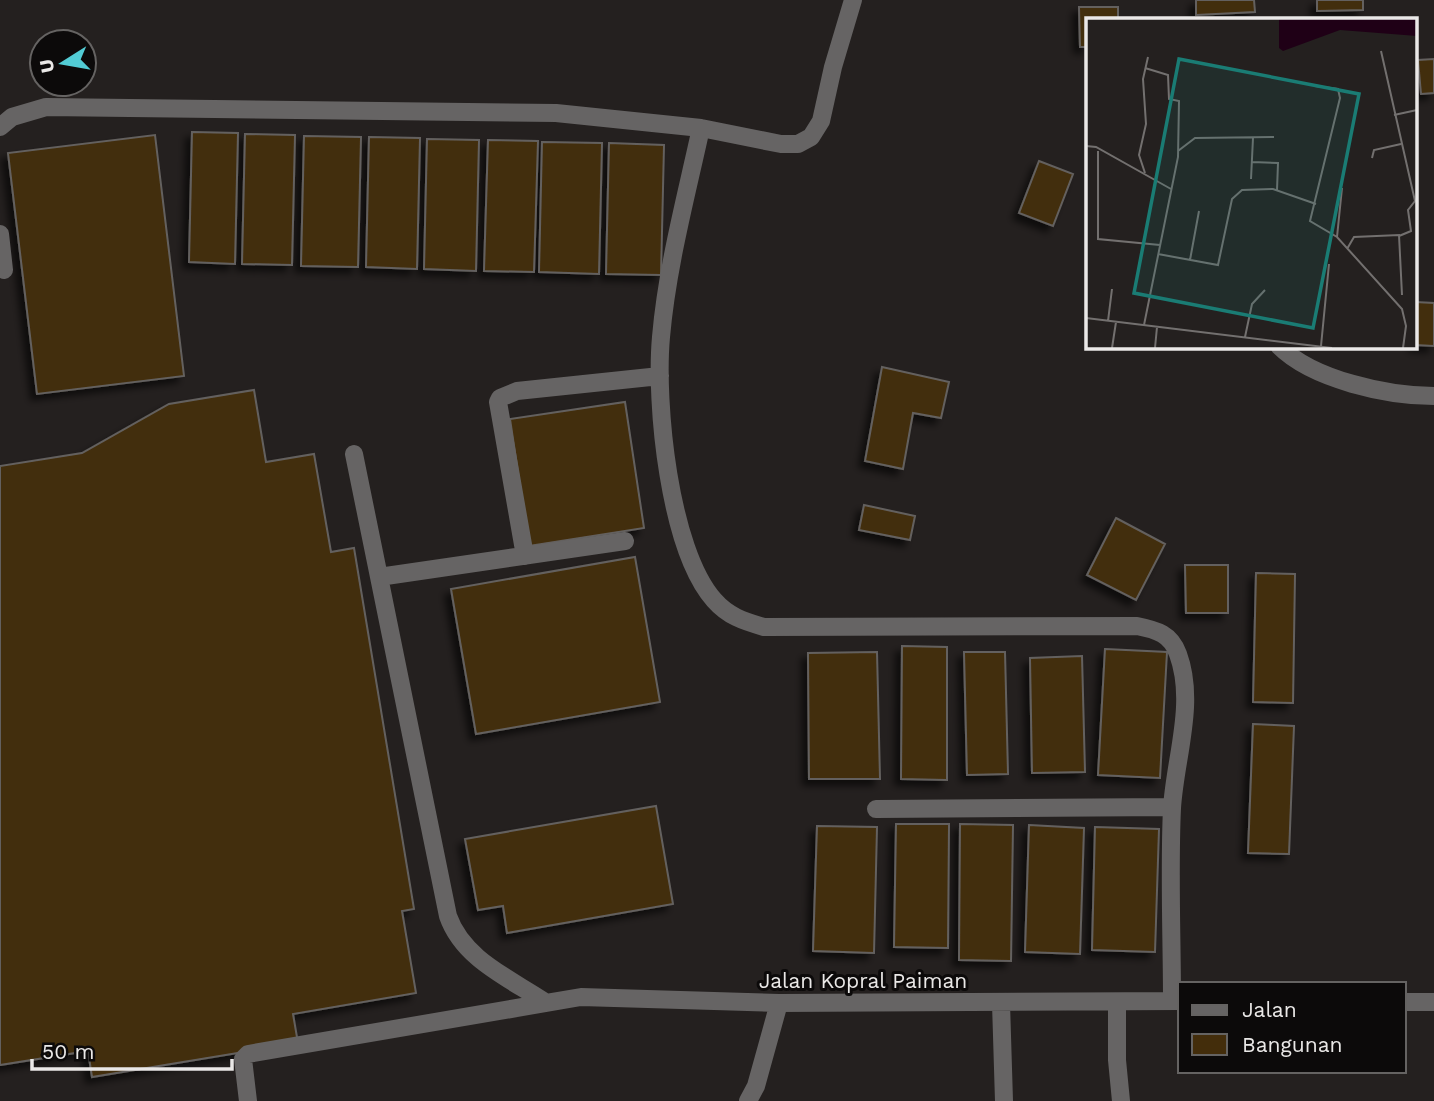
<svg xmlns="http://www.w3.org/2000/svg" width="1434" height="1101" font-family="'Work Sans',sans-serif">
<style>
.building{fill:#432d0b;stroke:#64615e;stroke-width:2;filter:url(#shadow)}
.lines{fill:none;stroke-linecap:round;stroke-linejoin:round}
.minor{stroke:#666464;stroke-width:18}
.labels{text-anchor:middle;dominant-baseline:central;stroke-width:6;stroke-linejoin:round;paint-order:stroke}
.street-label{font-size:21px;fill:#eae8e7;stroke:#0c0a0a}
.inset-road{fill:none;stroke:#73706f;stroke-width:2}
.view{fill:#1a7c74;fill-opacity:0.15;stroke:#1a7c74;stroke-width:3.5}
.inset-edge{fill:none;stroke:#eae8e7;stroke-width:3.5}
</style>
<defs>
<filter id="shadow"><feDropShadow dx="-6" dy="6" stdDeviation="3.5" flood-color="#0009"/></filter>
</defs>
<rect width="100%" height="100%" fill="#24201f"/>
<!-- building -->
<path class="building" d="M1196,0H1254L1255,12L1196,15Z
M1317,0H1363V10L1317,11Z
M1079,7H1118V19H1088V47H1080Z
M1434,59V93L1421,94L1418,60Z
M192,132L238,133L235,264L189,262Z
M245,134L295,135L292,265L242,264Z
M155,135L184,376L37,394L8,153Z
M304,136L361,137L358,267L301,266Z
M369,137L420,138L417,269L366,267Z
M427,139L479,140L476,271L424,269Z
M488,140L538,141L534,272L484,271Z
M542,142L602,143L599,274L539,272Z
M609,143L664,145L661,275L606,274Z
M1039,161L1073,174L1053,226L1019,213Z
M1415,302L1434,303V346L1415,345Z
M882,367L949,382L941,418L913,413L903,469L865,461Z
M254,390L266,462L314,454L331,552L354,548L414,909L402,911L416,993L293,1014L298,1043L92,1077L88,1051L0,1065V466L82,453L169,404Z
M625,402L644,528L529,546L510,419Z
M864,505L915,516L910,540L859,530Z
M1116,518L1165,544L1136,600L1087,575Z
M635,557L660,702L476,734L451,589Z
M1185,565H1228V613H1186Z
M1256,573L1295,574L1293,703L1253,702Z
M902,646L947,647V780L901,779Z
M1105,649L1167,652L1160,778L1098,775Z
M877,652L880,779H809L808,653Z
M964,652H1005L1008,774L967,775Z
M1082,656L1085,772L1032,773L1030,658Z
M1253,724L1294,726L1289,854L1248,853Z
M656,806L673,904L507,933L503,906L478,910L465,839Z
M896,824H949L948,948L894,947Z
M960,824L1013,825L1011,961L959,960Z
M1029,825L1084,828L1080,954L1025,952Z
M817,826L877,827L874,953L813,951Z
M1095,827L1159,829L1155,952L1092,950Z"/>
<g class="lines">
<!-- minor -->
<path class="minor" d="M0,127L12,117L46,107L556,113L701,128L781,144H798L811,137L821,121L833,67L853,0
M701,128C686,197 667,267 661,337C655,403 669,549 714,600C728,616 743,621 764,627L1137,626C1157,630 1171,634 1178,654C1196,703 1175,758 1172,808C1169,872 1172,937 1172,1001
M0,234L4,270
M1279,346C1313,380 1388,396 1434,396
M354,454L448,916C463,959 509,978 545,1002
M525,556L498,402L500,398L517,391L660,376
M379,577L625,541
M876,809L1172,807
M1404,1002H1434
M1001,1003L1004,1101
M1117,1003V1060L1121,1101
M248,1101L243,1059L248,1054L581,997L779,1003L1180,1001
M748,1101L756,1086L779,1003"/>
</g>
<g class="labels">
<!-- street labels -->
<g class="street-label">
<text x="863" y="980">Jalan Kopral Paiman</text>
</g>
</g>
<!-- overview -->
<g transform="translate(1086 18)">
<rect width="331" height="331" fill="#24201f"/>
<path d="M193,1H331V18L254,12L197,33L193,30Z" fill="#1f0016"/>
<path class="inset-road" d="M295,33L329,183L322,192L325,213L313,218M229,68L252,71L254,80L224,203L251,219L316,291L320,308L317,330M308,97L331,92M0,128L10,129L85,171M12,133V221L74,227M92,133L109,120L188,119M286,140L288,132L315,126M166,144L192,145L191,172M59,155L53,137L60,106L57,61L62,39M165,161L167,120M251,219L256,170M261,231L268,219L313,217L316,277M72,236L132,247L146,181L156,172L187,171L230,186M104,242L113,193M0,300L246,330M22,303L26,271M58,307L92,139L93,83L83,81L82,57L59,50M159,319L166,286L179,272M235,328L243,246M26,330L30,304M69,330L71,309"/>
<path class="view" d="M93,41L273,76L227,310L48,275Z"/>
<rect width="331" height="331" class="inset-edge"/>
</g>
<!-- legend -->
<rect x="1178" y="982" width="228" height="91" fill="#0c0a0a" stroke="#656362" stroke-width="2"/>
<rect x="1192" y="1005" width="35" height="10" fill="#666464" stroke="#656362" stroke-width="2"/>
<text x="1242" y="1017" font-size="21" fill="#eae8e7">Jalan</text>
<rect x="1192" y="1034" width="35" height="21" fill="#432d0b" stroke="#656362" stroke-width="2"/>
<text x="1242" y="1052" font-size="21" fill="#eae8e7">Bangunan</text>
<!-- north arrow -->
<g transform="translate(63 63) rotate(259)"><circle r="33" fill="#0c0a0a" stroke="#656362" stroke-width="2"/>
<path d="M0-5L12 26L0 18L-12 26Z" fill="#52ccd5"/>
<text y="-10" font-size="19" font-weight="bold" text-anchor="middle" fill="#eae8e7">U</text>
</g>
<!-- scale -->
<path d="M32 1059v10h200v-10" fill="none" stroke="#eae8e7" stroke-width="3.5"/>
<text x="42" y="1059" font-size="21" fill="#eae8e7" stroke="#0c0a0a" stroke-width="5" paint-order="stroke">50 m</text>
</svg>
